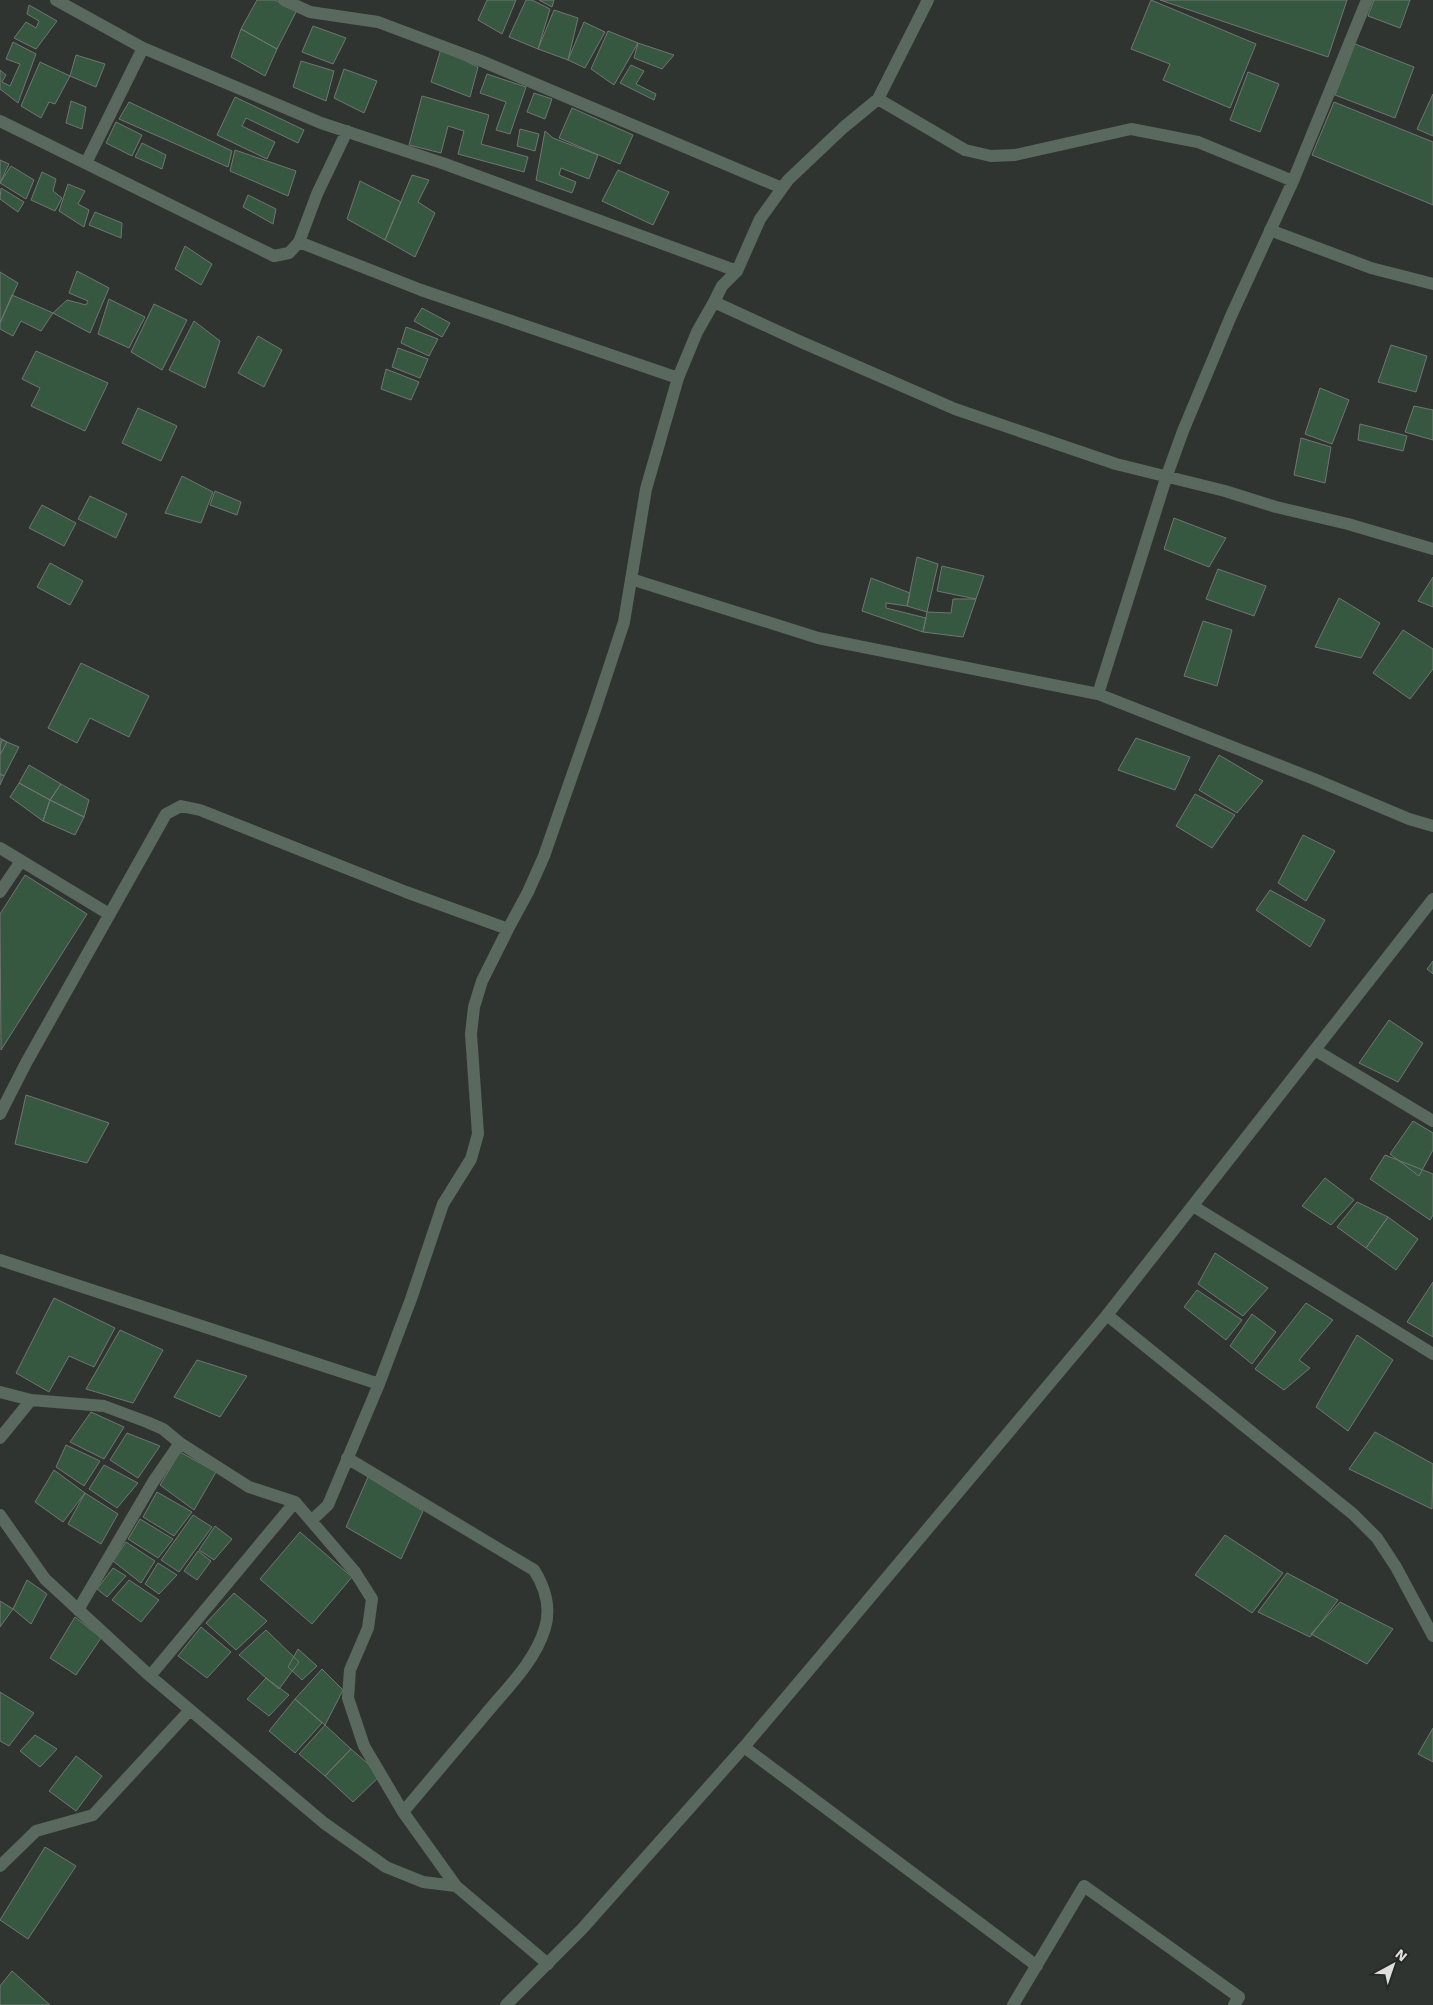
<svg xmlns="http://www.w3.org/2000/svg" width="1433" height="2005" font-family="'Work Sans',sans-serif">
<style>
.building{fill:#365840;stroke:#717572}
.lines{fill:none;stroke-linecap:round;stroke-linejoin:round}
.service{stroke:#5a695e;stroke-width:12}
.minor{stroke:#5a695e;stroke-width:12}
.tertiary{stroke:#5a695e;stroke-width:12}
</style>
<rect width="100%" height="100%" fill="#303431"/>
<!-- building -->
<path class="building" d="M257,0H275L297,10L277,49L241,29Z
M487,0H516L502,34L478,20Z
M526,0H532L550,9L538,49L509,37Z
M539,0H554L552,7Z
M1151,0L1256,44L1230,108L1163,80L1170,64L1131,49Z
M1160,0H1347L1328,57Z
M1374,0H1410L1400,28L1368,16Z
M29,5L57,21L36,49L14,38L26,22L36,28L39,21L27,14Z
M554,10L578,18L568,60L538,49Z
M584,22L605,32L585,68L568,60Z
M313,26L346,38L333,64L302,52Z
M241,29L277,49L265,76L231,57Z
M608,31L638,43L614,85L591,69Z
M13,42L36,54L18,103L0,89V70L6,75L2,82L10,86L20,64L6,59Z
M638,43L674,55L662,69L634,58Z
M1355,44L1414,67L1395,118L1335,95Z
M441,49L478,67L470,97L431,82Z
M76,55L105,64L96,87L70,76Z
M301,61L334,71L326,101L293,87Z
M40,62L70,76L55,104L49,102L41,118L21,106Z
M631,65L644,71L636,84L656,94L654,100L620,83Z
M344,69L377,81L364,113L334,98Z
M1248,72L1279,84L1260,132L1230,120Z
M487,74L526,87L510,134L496,130L506,102L480,93Z
M534,93L552,99L545,119L527,112Z
M1433,94V136L1417,129Z
M422,96L489,115L481,144L528,157L524,172L458,154L464,131L448,126L441,153L409,145Z
M235,97L304,130L298,143L246,118L242,126L275,142L267,159L217,135Z
M71,101L86,107L82,129L66,123Z
M129,102L232,151L228,167L119,119Z
M1334,102L1433,142V205L1312,155Z
M572,108L633,135L620,164L559,138Z
M116,122L142,135L132,156L106,143Z
M520,129L539,134L535,151L517,146Z
M545,131L553,138L598,155L589,179L561,168L559,175L576,182L572,193L536,180Z
M142,143L166,155L162,169L135,157Z
M235,150L296,171L288,196L230,171Z
M0,160L9,164L0,183Z
M11,166L34,180L26,199L0,183Z
M618,170L669,192L653,225L602,201Z
M42,172L56,179L53,191L62,198L55,211L31,200Z
M412,175L429,180L418,202L435,213L415,257L385,240Z
M360,181L401,202L385,240L347,219Z
M68,184L85,191L78,204L89,210L84,227L59,211Z
M1,188L24,202L18,212L0,199Z
M248,195L276,209L273,224L243,207Z
M95,212L122,223L121,238L89,225Z
M185,246L212,264L201,285L175,269Z
M77,271L109,288L90,333L53,313L67,300L86,305L88,301L69,293Z
M0,272L18,283L0,323Z
M12,295L53,313L41,331L21,321L13,336L0,329V323Z
M109,299L145,317L129,348L98,334Z
M154,304L187,320L162,370L131,352Z
M422,308L450,323L442,337L414,321Z
M194,321L220,341L205,388L169,370Z
M406,327L438,339L429,356L401,343Z
M258,336L282,350L264,387L238,373Z
M1391,345L1427,356L1416,392L1378,382Z
M398,348L428,359L420,378L392,367Z
M36,351L108,383L85,431L31,406L40,388L22,379Z
M386,369L419,382L411,400L381,389Z
M1320,388L1349,400L1332,444L1305,434Z
M1414,406L1433,410V440L1405,432Z
M138,408L177,426L161,461L122,443Z
M1360,424L1407,436L1403,451L1358,440Z
M1301,438L1331,447L1325,483L1294,475Z
M182,476L213,492L201,523L165,513Z
M215,491L241,502L237,515L210,505Z
M90,496L127,514L116,538L78,519Z
M42,505L76,523L64,546L29,528Z
M1174,518L1226,538L1209,567L1164,549Z
M917,557L938,564L927,612L907,606Z
M50,563L83,581L70,605L37,587Z
M942,566L984,576L976,599L937,591Z
M1218,569L1266,586L1254,616L1206,599Z
M1433,577V607L1418,601Z
M871,578L910,593L907,606L886,603V608L926,618L923,632L862,611Z
M1339,598L1380,623L1361,658L1315,647Z
M953,599H976L963,637L923,632L927,612L951,613Z
M1203,621L1232,630L1217,686L1184,676Z
M1403,630L1433,649V669L1410,699L1373,673Z
M81,663L149,696L129,737L90,718L77,743L48,728Z
M0,738L7,742L0,755Z
M1136,738L1190,757L1175,790L1118,770Z
M2,740L19,747L4,776L0,774V746Z
M1219,755L1263,781L1237,813L1199,790Z
M29,765L61,784L50,800L19,783Z
M0,774L4,776L0,785Z
M19,783L50,800L43,821L10,797Z
M61,784L89,800L84,817L50,800Z
M1195,794L1235,815L1212,848L1176,826Z
M50,800L84,817L75,835L43,821Z
M1303,835L1335,851L1306,901L1278,883Z
M25,875L87,914L1,1050L0,914Z
M1270,890L1325,920L1310,947L1256,910Z
M1433,961V974L1427,969Z
M1389,1020L1423,1043L1398,1082L1359,1063Z
M26,1095L109,1123L87,1163L15,1144Z
M1413,1121L1433,1133V1150L1419,1176L1390,1154Z
M1385,1155L1433,1174V1215L1430,1220L1370,1179Z
M1325,1178L1354,1200L1331,1225L1302,1206Z
M1357,1202L1388,1217L1366,1248L1337,1227Z
M1388,1217L1418,1239L1396,1270L1366,1248Z
M1215,1253L1268,1288L1243,1316L1198,1284Z
M1433,1282V1337L1407,1322Z
M1197,1290L1242,1320L1226,1340L1184,1307Z
M54,1298L115,1328L94,1367L69,1356L49,1392L16,1373Z
M1306,1303L1333,1320L1299,1360L1310,1368L1284,1390L1255,1369Z
M1252,1314L1276,1332L1252,1364L1230,1346Z
M120,1330L163,1350L133,1403L86,1389Z
M1357,1335L1393,1360L1348,1431L1316,1407Z
M197,1360L247,1376L220,1417L174,1397Z
M91,1412L124,1427L104,1459L70,1442Z
M1375,1432L1433,1464L1432,1509L1349,1469Z
M127,1433L160,1446L138,1478L110,1460Z
M66,1445L100,1461L84,1486L56,1467Z
M180,1452L216,1472L194,1510L160,1485Z
M104,1465L138,1483L117,1508L89,1489Z
M54,1470L85,1493L63,1522L35,1502Z
M368,1477L423,1511L401,1559L346,1527Z
M157,1492L192,1512L174,1536L143,1517Z
M85,1493L118,1514L101,1544L68,1524Z
M193,1515L212,1527L179,1572L161,1560Z
M140,1519L173,1539L158,1558L128,1539Z
M215,1526L232,1539L214,1560L199,1550Z
M300,1532L352,1577L312,1624L260,1579Z
M1225,1535L1283,1573L1252,1613L1195,1575Z
M126,1542L155,1561L141,1583L113,1561Z
M198,1551L211,1561L197,1580L184,1571Z
M158,1563L177,1575L159,1594L145,1584Z
M113,1568L126,1576L107,1597L97,1589Z
M1287,1573L1338,1600L1310,1637L1258,1612Z
M27,1580L47,1594L31,1624L13,1609Z
M129,1580L159,1600L141,1622L112,1600Z
M234,1593L267,1621L236,1650L206,1623Z
M0,1601L13,1609L0,1627Z
M1340,1602L1393,1629L1367,1664L1311,1634Z
M75,1617L101,1638L76,1675L50,1658Z
M201,1627L231,1652L207,1678L178,1656Z
M266,1630L299,1662L279,1689L239,1655Z
M298,1649L317,1666L302,1680L288,1667Z
M322,1669L343,1690L325,1725L295,1699Z
M266,1678L289,1695L269,1716L247,1699Z
M0,1692L34,1713L9,1746L0,1741Z
M295,1699L322,1723L295,1753L269,1731Z
M325,1725L351,1749L325,1776L299,1754Z
M1433,1728V1762L1418,1754Z
M35,1735L57,1749L40,1767L20,1751Z
M351,1749L381,1775L353,1802L325,1776Z
M76,1756L102,1776L76,1811L49,1791Z
M45,1847L76,1866L28,1939L0,1920Z
M12,1971L50,2005H0V1986Z"/>
<g class="lines">
<!-- service -->
<path class="service" d="M744,1747L1037,1966
M1013,2005L1084,1886L1239,1997L1234,2005"/>
<!-- minor -->
<path class="minor" d="M56,0L143,48L321,123L445,164L737,271
M284,0L310,12L378,22L479,60L782,188
M928,0L878,99L844,127L788,180L760,219L737,271L722,286L714,302L799,341L955,409L1116,464L1225,491L1276,507L1348,524L1433,549
M878,99L965,150L991,156L1015,155L1131,129L1198,142L1293,181
M0,121L274,256L289,253L299,242L317,194L347,131
M86,163L143,48
M1270,230L1371,268L1433,284
M299,242L421,290L678,378
M631,579L818,638L1098,694L1167,475L1183,431L1231,316L1293,181L1367,0
M1098,694L1314,779L1409,819L1433,826
M0,848L109,914
M0,892L21,861
M1315,1050L1433,1121
M0,1114L26,1063L166,814L181,806L200,810L406,892L508,929L528,892L544,856L596,707L624,622L646,489L678,378L697,332L714,302
M1193,1206L1433,1354
M0,1260L379,1384
M1107,1315L1353,1514L1377,1538L1396,1567L1433,1636
M0,1392L31,1400L104,1406L147,1422L163,1429L180,1443L249,1487L295,1502L355,1572L372,1599L368,1628L350,1670L348,1698L364,1746L403,1812L456,1886L548,1964
M0,1438L31,1400
M347,1458L534,1570C545,1587 551,1608 545,1628C535,1662 506,1689 484,1716C457,1748 430,1780 403,1812
M0,1515L45,1579L150,1676L324,1823L386,1867L423,1882L456,1886
M311,1521L328,1505L379,1384L411,1299L443,1204L471,1159L478,1134L471,1034L474,1007L482,981L508,929
M78,1610L153,1482L180,1443
M150,1676L295,1502
M0,1866L36,1831L93,1815L190,1710"/>
<!-- tertiary -->
<path class="tertiary" d="M506,2005L582,1929L744,1747L831,1644L1107,1315L1433,899"/>
</g>
<!-- north arrow -->
<g transform="translate(1393 1965) rotate(40)" stroke="#262a27" stroke-width="4" paint-order="stroke">
<path d="M0-4L9 19L0 12L-9 19Z" fill="#dee0de"/>
<text y="-8" font-size="14" font-weight="bold" text-anchor="middle" fill="#dee0de">N</text>
</g>
</svg>
